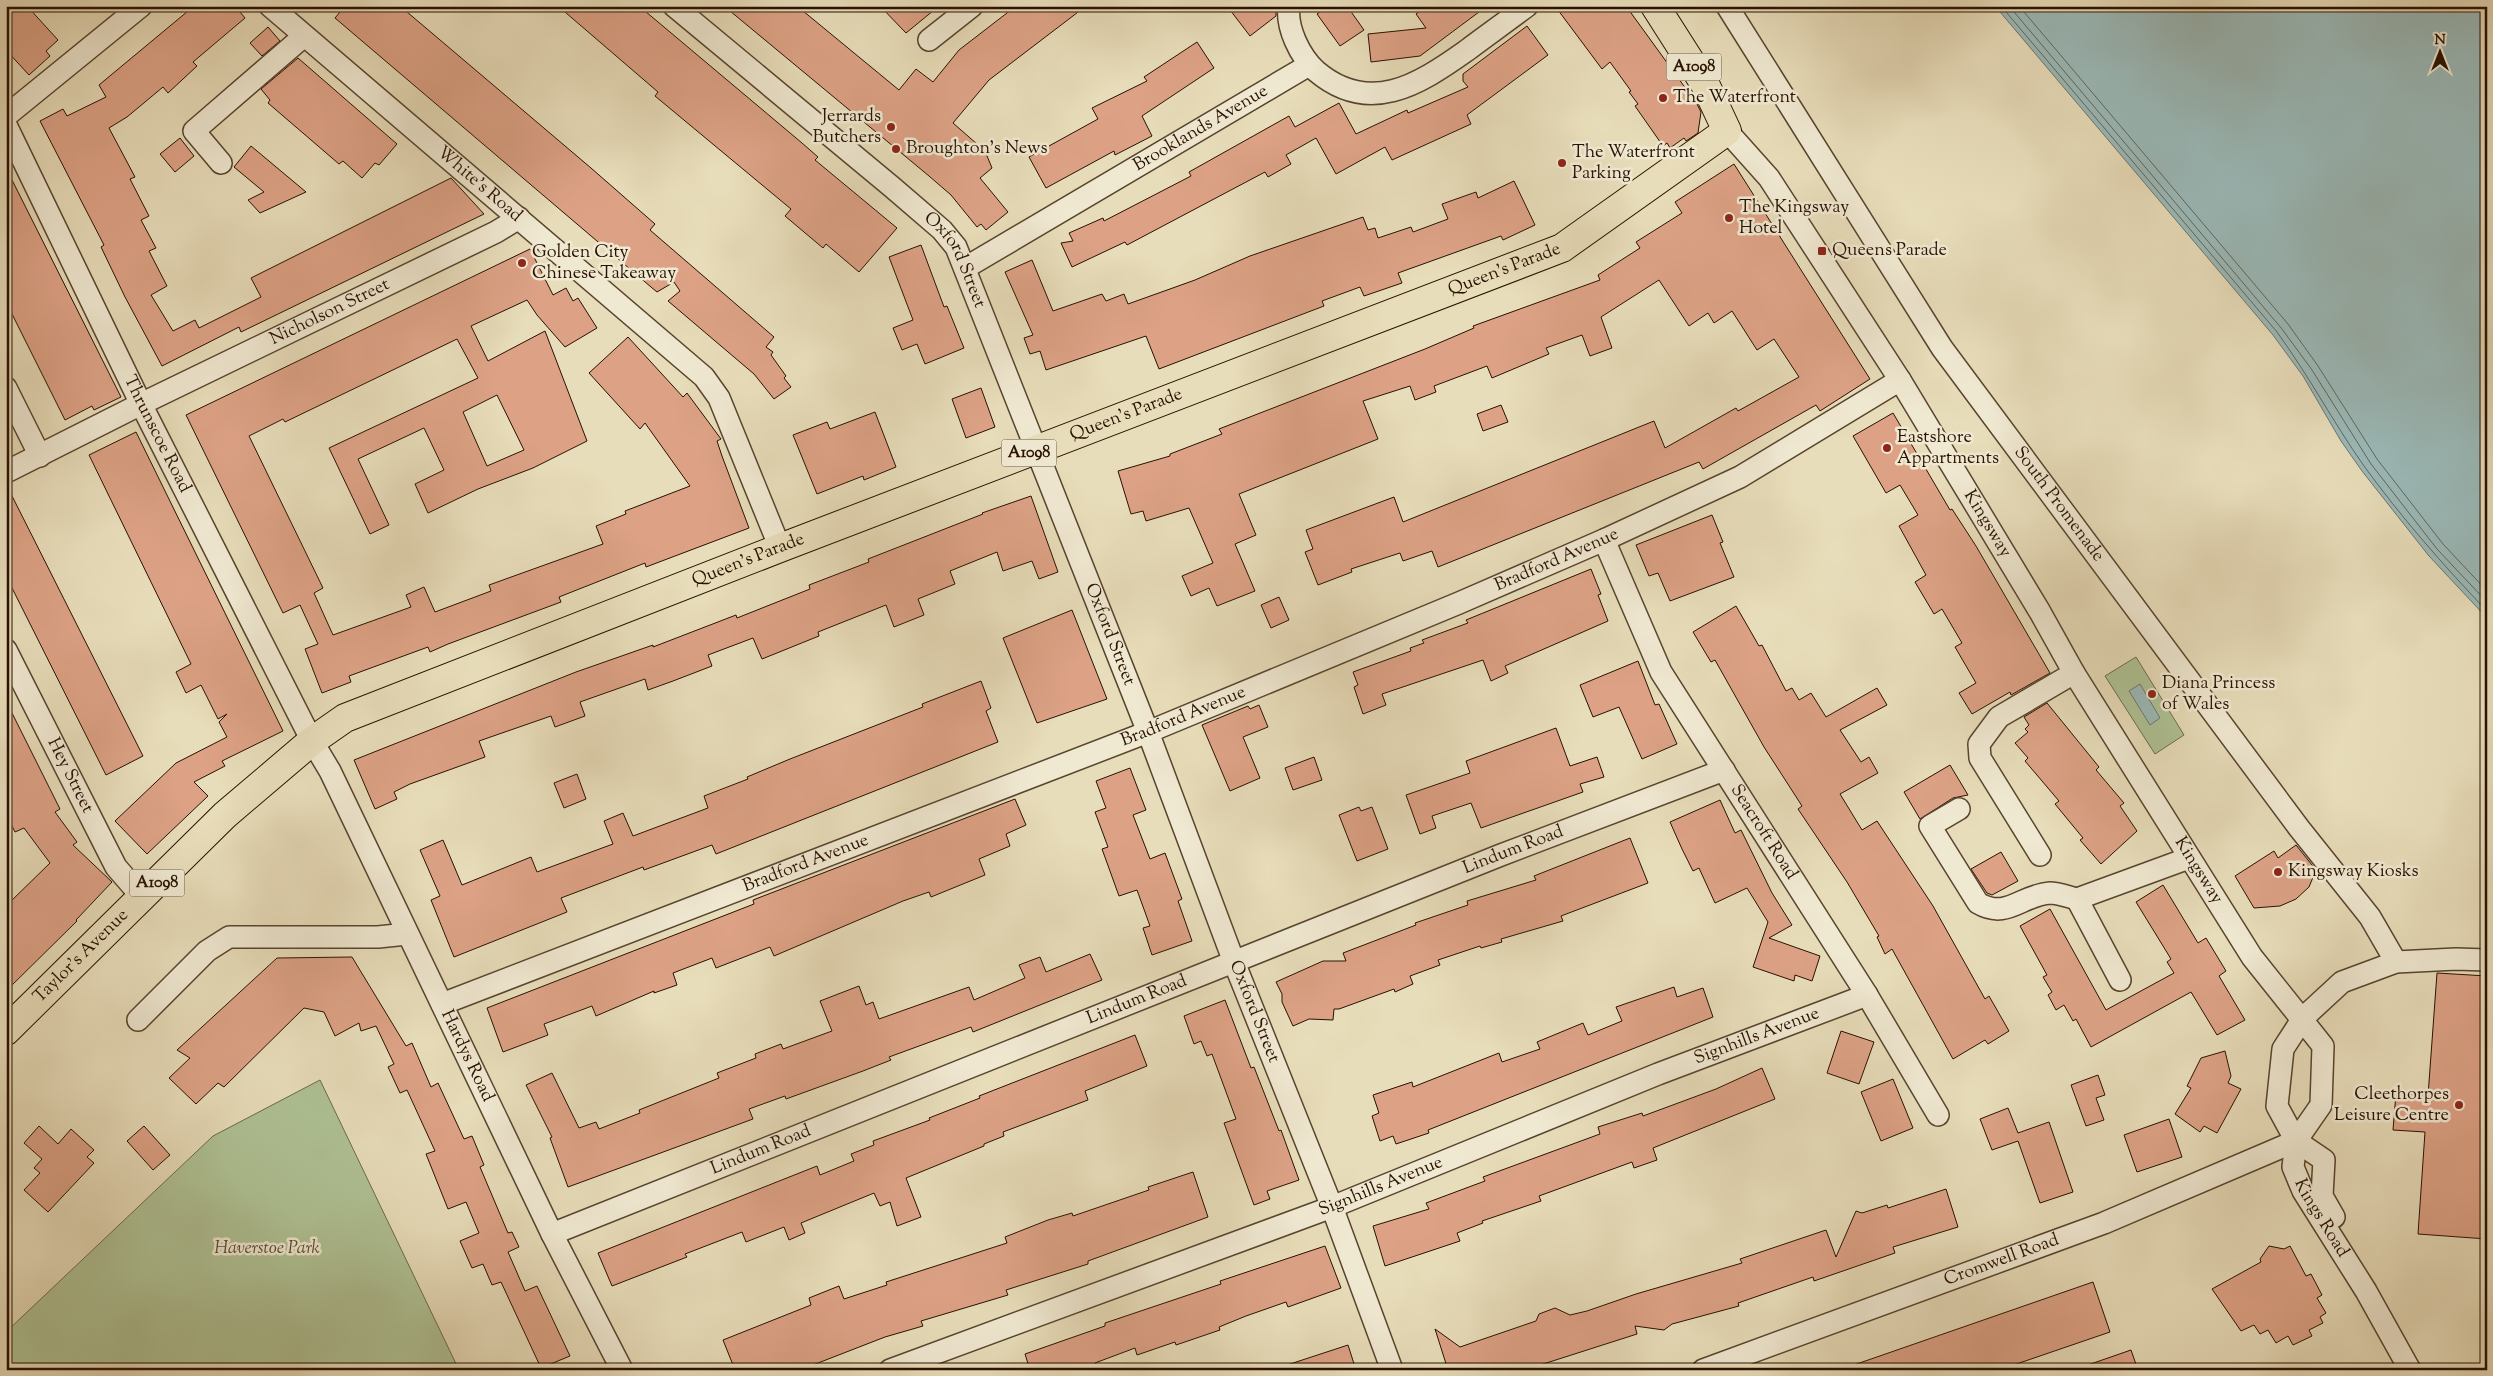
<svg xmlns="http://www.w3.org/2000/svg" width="2493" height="1376" font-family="'Sorts Mill Goudy',serif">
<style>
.green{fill:#afc295;stroke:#6c6a4a}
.water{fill:#9bbab9;stroke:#6d766f}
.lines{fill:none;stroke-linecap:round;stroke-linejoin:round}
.shore{stroke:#62665c;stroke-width:1}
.building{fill:#dda286;stroke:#281100;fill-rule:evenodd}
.minor-casing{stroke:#58442e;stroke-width:24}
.major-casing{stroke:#281100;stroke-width:30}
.minor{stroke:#f0e9d2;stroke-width:21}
.major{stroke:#e8ddba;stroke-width:28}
.poi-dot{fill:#8f2418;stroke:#f0e9d2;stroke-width:2}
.labels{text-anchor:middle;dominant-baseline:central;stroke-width:5;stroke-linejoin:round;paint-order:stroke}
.shield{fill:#f0e9d2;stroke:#64523f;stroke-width:1}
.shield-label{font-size:16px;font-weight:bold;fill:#281100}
.poi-label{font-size:18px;fill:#281100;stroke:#f0e9d2;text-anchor:start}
.street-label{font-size:18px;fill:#281100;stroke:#f0e9d2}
.park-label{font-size:18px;font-style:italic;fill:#574f34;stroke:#f0e9d2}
</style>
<rect width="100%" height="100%" fill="#e8ddba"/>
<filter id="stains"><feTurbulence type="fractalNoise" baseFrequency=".004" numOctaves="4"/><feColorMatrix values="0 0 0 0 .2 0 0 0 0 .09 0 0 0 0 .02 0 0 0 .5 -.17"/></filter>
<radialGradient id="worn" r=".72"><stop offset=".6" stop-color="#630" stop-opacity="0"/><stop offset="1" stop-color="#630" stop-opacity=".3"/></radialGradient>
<!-- green -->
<path class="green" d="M2136,657L2184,735L2155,754L2105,676Z
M320,1080L459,1370H6V1332L213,1136Z"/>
<!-- water -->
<path class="water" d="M1995,6H2487V618L2429,556L2362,471L2341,441L2303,376L2273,335Z
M2140,684L2160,718L2150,725L2129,691Z"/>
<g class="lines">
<!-- shore -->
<path class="shore" d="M2001,6L2277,332C2309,376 2333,422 2364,466C2401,517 2443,565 2487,611
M2009,6L2282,329L2312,370L2371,464L2437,549L2487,602
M2019,6L2288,324L2318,366L2377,459L2443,544L2487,591"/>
</g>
<!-- building -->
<path class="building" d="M6,6H27L58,40L46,51L50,56L29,75L6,50Z
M194,6H235L245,18L193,62L197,66L168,93L163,87L127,117L109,128L135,177L130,179L149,216L141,220L156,248L149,251L167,286L151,295L173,331L195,320L199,328L261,297L251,278L451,178L484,214L241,332L239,327L162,366L125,297L101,247L104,245L40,121L63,109L67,116L106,97L99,85Z
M345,6H400L591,168L655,224L650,230L774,337L766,347L773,352L771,355L786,376L784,378L791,387L774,399L754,374L668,301L680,291L674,282L657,292L651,287L335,18Z
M558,6H639L802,143L818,157L815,160L897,228L859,272L826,244L823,248L785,216L791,209L655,96L658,92Z
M724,6H797L899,90L916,69L933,82L959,50L1016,6H1086L989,80L953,123L985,151L992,168L980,178L1008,212L986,230L981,224L977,227L951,195L929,176Z
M880,6H939L906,33Z
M1227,6H1276V16L1250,36Z
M1328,6H1347L1364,30L1340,46L1317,14Z
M1427,6H1487L1420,56L1371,62L1368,34L1426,28L1416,14Z
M1555,6H1626L1697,104L1701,112L1698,133L1686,141L1684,138L1670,148L1667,143L1663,146L1635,106L1638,104L1629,92L1631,91L1610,62L1602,69Z
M1527,26L1548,55L1467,115L1471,124L1392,160L1385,147L1336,174L1316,138L1286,155L1291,164L1268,177L1265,172L1127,245L1125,242L1072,267L1061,243L1073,241L1069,233L1103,218L1104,221L1191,176L1189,172L1289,116L1295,127L1339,103L1356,134L1407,110L1408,113L1468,87L1463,81V74Z
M268,27L280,41L262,56L250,43Z
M1197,42L1214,68L1142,116L1152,136L1115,155L1114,151L1046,188L1029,157L1098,119L1092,108L1147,81L1144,77Z
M298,58L397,144L379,165L375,163L362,178L343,161L339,164L268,103L270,100L261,89Z
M180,138L194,156L175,172L160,154Z
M251,146L306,192L260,213L248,200L264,192L234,167Z
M1734,164L1870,379L1820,411L1816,405L1703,469L1699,462L1438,567L1432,551L1403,561L1400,553L1351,569L1352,572L1318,585L1305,552L1313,549L1306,530L1394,497L1403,522L1654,421L1665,448L1736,408L1738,411L1799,377L1774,339L1757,350L1732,311L1714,323L1708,313L1689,326L1659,280L1601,317L1612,348L1590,356L1582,335L1546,348L1549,354L1492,378L1487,366L1434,386L1436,392L1415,400L1410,386L1363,401L1378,439L1239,494L1256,535L1235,544L1255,591L1217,606L1209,588L1191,596L1182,576L1213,563L1189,508L1146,521L1143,511L1131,514L1118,471L1170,456V454L1222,434L1219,429L1425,349L1474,328L1473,326L1600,280L1598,275L1640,248L1636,242L1682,213L1675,202Z
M6,168L121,397L94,410L92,406L65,420L6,302Z
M1514,181L1535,225L1503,240L1501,236L1398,273L1402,283L1364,296L1360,287L1322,301L1324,306L1159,369L1146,336L1046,370L1040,351L1030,354L1024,338L1033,335L1005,272L1032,260L1053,311L1102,294L1106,301L1124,294L1128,304L1195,280L1250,256L1363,217L1368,230L1375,228L1378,238L1411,227L1413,232L1448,219L1442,204L1476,192L1478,198Z
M921,245L944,307L947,306L964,348L925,364L917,344L902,350L893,328L913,320L889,257Z
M530,249L553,295L566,288L573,301L578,298L597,328L565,347L537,315L527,300L471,326L488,361L545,331L587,441L533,468L478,489L428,513L415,484L444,470L424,428L358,459L389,525L370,534L329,448L478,378L457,339L285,422L283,419L249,436L323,588L314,593L333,635L411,607L406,595L424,587L435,612L491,591L489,585L603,544L596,526L626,514L625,511L690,486L645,423L640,429L589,373L628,337L683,397L687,393L721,439L717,441L722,456L749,528L646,567L645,563L559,597L561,602L448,644L430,652L428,647L349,676L351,682L322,693L305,649L318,644L300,605L283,613L186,415ZM497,395L524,450L487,466L463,412Z
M981,388L995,427L966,438L952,399Z
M1501,405L1508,422L1483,431L1477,414Z
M875,412L896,467L864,480L863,476L817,494L793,435L827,422L830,429Z
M1893,413L1950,510L1952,509L1976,546L2050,673L2011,695L2010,692L1972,714L1959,693L1976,683L1955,647L1962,643L1942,609L1934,614L1915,582L1926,575L1899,526L1918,515L1900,485L1886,493L1853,436Z
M136,432L283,731L222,761L225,766L194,782L208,796L147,854L115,821L176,763L227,737L219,722L227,714L218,719L201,685L186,693L176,672L191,664L89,455Z
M6,484L143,756L106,775L6,576Z
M1031,496L1058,572L1039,579L1032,561L1003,571L997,552L950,571L955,584L918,599L924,615L894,627L886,605L818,632L819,636L762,659L753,638L708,655L712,666L673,681L648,690L645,679L580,702L585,716L555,727L551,716L479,741L485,757L410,784L394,792L397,799L375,809L354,760L576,672L653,645V647L736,615L737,618L810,589L809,585L869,562L868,559L983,514L982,513Z
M1712,515L1723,542L1720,543L1734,577L1670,601L1658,573L1649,576L1636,545Z
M1591,569L1601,594L1598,595L1608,621L1505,666L1508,673L1491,681L1483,660L1382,694L1386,705L1363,714L1354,687L1358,685L1353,672L1411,651L1410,648L1424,643L1422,640L1468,623L1466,620Z
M1279,597L1289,620L1271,628L1261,605Z
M1736,606L1759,646L1762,645L1786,691L1792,688L1799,700L1811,693L1826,717L1877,688L1887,705L1840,730L1861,762L1869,757L1878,773L1840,794L1862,830L1877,821L1933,906L1985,999L1989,996L2009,1031L1988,1044L1985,1040L1953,1059L1892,949L1885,954L1877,937L1879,936L1847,882L1798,809L1802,806L1764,747L1715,660L1711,662L1693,632Z
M1072,610L1107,699L1037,723L1003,638Z
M1638,661L1655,705L1659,704L1677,744L1642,759L1619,707L1593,717L1580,685Z
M981,681L991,708L986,711L998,742L716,854L712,845L644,870L643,867L561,898L567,912L454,957L431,900L440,896L420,850L443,840L462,885L531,857L537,872L613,844L604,821L623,813L633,836L708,808L704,796L748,779L747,777L790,759L923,707L922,704Z
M6,701L60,809L55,812L77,842L73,845L112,882L76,920L77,921L6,991V906L50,863L24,828L15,832L6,814Z
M2047,703L2099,767L2096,770L2124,803L2120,806L2137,831L2101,864L2080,840L2083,838L2055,804L2059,801L2025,761L2028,758L2015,743L2028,732L2025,729L2029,725L2024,717Z
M1259,705L1268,727L1243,737L1260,778L1230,791L1202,725L1248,706L1250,709Z
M1556,728L1570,766L1597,757L1604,777L1580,784L1583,792L1481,828L1471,803L1432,816L1436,828L1420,834L1406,795L1470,773L1466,761Z
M1314,757L1322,780L1293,790L1285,768Z
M1950,765L1968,795L1953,798L1920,819L1904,792Z
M1130,768L1146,810L1133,815L1150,859L1165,853L1182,899L1178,901L1192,941L1152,955L1143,928L1150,926L1137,890L1119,896L1102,849L1108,847L1095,812L1106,808L1096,781Z
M577,774L586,799L564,808L554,783Z
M1015,799L1026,825L1006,834L1010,846L979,859L985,875L931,897L929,892L903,901L774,956L770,947L716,968L712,958L673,973L677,985L654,993V991L596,1016L592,1006L544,1024L548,1035L503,1052L487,1008L754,904L753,900Z
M1720,800L1735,833L1741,830L1772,893L1792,925L1769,938L1820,956L1812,981L1795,975L1794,981L1753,967L1768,922L1747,888L1715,903L1699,868L1693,871L1682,849L1670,822Z
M1359,807L1361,811L1372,807L1388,849L1357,861L1339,815Z
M1630,838L1648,883L1561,916L1563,921L1501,939L1502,942L1481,948L1480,946L1438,960L1440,965L1410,976L1413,984L1395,992L1394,989L1339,1009H1334L1333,1020L1309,1019L1293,1026L1282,1002V994L1276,982L1323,961H1346L1343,953L1416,925L1415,923L1468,905L1467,901L1536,880L1534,876Z
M2296,845L2316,870L2309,887L2296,899L2280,906L2254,908L2235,876L2274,851L2278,858Z
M2001,852L2018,881L1992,895L1987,893L1971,869Z
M2163,885L2198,943L2206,938L2226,971L2219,976L2245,1020L2217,1035L2191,992L2091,1047L2076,1019L2073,1021L2064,1005L2056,1010L2048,995L2052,992L2043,977L2047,975L2020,926L2050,909L2106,1010L2174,973L2167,962L2171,959L2136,902Z
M1090,954L1102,980L973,1032L971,1027L889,1057L891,1060L863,1071L786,1099L785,1096L749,1109L753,1119L568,1187L550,1138L552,1137L526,1085L552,1073L579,1128L596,1122L599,1129L640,1113L639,1110L719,1078L717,1073L756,1058L755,1054L781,1044L783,1049L832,1031L820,1001L859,986L866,1005L873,1002L879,1019L969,987L974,1000L1025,978L1019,965L1040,957L1046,972Z
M352,957L406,1046L412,1043L431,1087L438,1083L464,1139L472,1136L484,1165L480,1167L508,1233L512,1232L519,1247L508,1252L525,1291L537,1286L570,1356L541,1368L501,1282L492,1285L483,1264L472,1268L460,1241L479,1233L466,1202L448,1209L426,1154L435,1151L407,1090L400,1093L388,1067L394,1064L376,1026L361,1031L359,1023L335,1036L324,1012L304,1008L224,1087L218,1083L196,1104L169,1078L190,1058L177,1050L277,958Z
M2437,973L2487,976V1239L2418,1234L2425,1132L2393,1130L2396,1093L2428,1096Z
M1674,987L1677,997L1703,988L1713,1017L1428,1130L1429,1133L1396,1144L1393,1136L1380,1141L1372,1116L1379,1113L1373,1095L1412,1082L1413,1087L1499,1053L1502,1062L1540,1049L1537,1042L1583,1023L1588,1035L1622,1021L1616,1007Z
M1225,1000L1251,1068L1254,1067L1279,1131L1281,1130L1299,1180L1267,1191L1270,1199L1254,1205L1224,1123L1236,1119L1212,1054L1207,1056L1201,1041L1194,1044L1184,1016Z
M1841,1031L1874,1042L1859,1084L1827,1073Z
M1135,1035L1147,1066L1085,1091L1088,1100L1003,1132L1004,1136L984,1144V1146L906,1178L921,1217L897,1226L890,1202L880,1206L874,1193L801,1223L805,1233L789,1240L784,1227L746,1242L742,1232L685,1254L687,1257L612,1286L598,1253L817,1166L820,1175L854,1161L851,1154L874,1145L873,1141L930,1120L929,1118L980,1098L979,1096Z
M2225,1051L2231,1076L2228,1083L2241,1089L2217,1133L2204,1126L2200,1132L2175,1114L2191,1088L2187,1086L2201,1058Z
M1762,1068L1775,1099L1653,1148L1657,1160L1634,1168L1632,1162L1539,1196L1541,1201L1482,1221L1483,1223L1457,1233L1460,1241L1385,1266L1373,1226L1429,1209L1426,1203L1485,1181L1483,1177L1600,1134L1598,1127L1642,1113L1643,1116L1716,1089Z
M2098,1075L2105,1095L2096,1098L2104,1120L2086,1126L2071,1085Z
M1893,1079L1913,1128L1881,1141L1861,1092Z
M2008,1108L2018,1133L2049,1122L2073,1192L2040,1203L2018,1141L1992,1150L1980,1119Z
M2169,1119L2182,1157L2137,1172L2124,1135Z
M39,1126L58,1144L71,1129L94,1150L87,1157L94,1163L48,1212L24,1190L40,1173L34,1168L42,1159L24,1143Z
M144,1126L170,1155L153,1170L127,1141Z
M1193,1172L1208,1217L1088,1261V1264L1006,1290L1008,1295L921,1321L923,1326L885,1337L800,1370H735L723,1340L811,1305L809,1298L839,1286L844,1299L887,1285L886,1282L1007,1243L1005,1237L1048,1220L1072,1213L1073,1216L1149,1190L1148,1187Z
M1946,1189L1958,1227L1893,1247L1895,1253L1814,1281L1813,1277L1738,1303L1739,1306L1672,1324L1664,1330L1635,1326L1637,1334L1537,1366L1538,1370H1448L1435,1329L1460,1347L1536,1321L1539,1314L1555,1308L1570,1315L1587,1311L1636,1294L1742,1263L1740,1259L1826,1230L1836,1257L1856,1211L1862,1213L1887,1205L1888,1208Z
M1325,1246L1341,1288L1288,1307L1286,1302L1246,1316L1219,1327L1220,1330L1176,1345L1175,1342L1137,1355L1135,1348L1095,1363L1098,1370H1030L1025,1354L1105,1326V1323L1221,1284L1220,1281Z
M2269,1246L2284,1249L2290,1246L2306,1276L2311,1274L2322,1295L2317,1298L2326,1313L2320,1317L2323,1323L2309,1330L2312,1336L2293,1345L2288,1336L2276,1343L2268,1330L2260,1334L2254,1325L2241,1331L2212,1289L2261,1262L2260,1259Z
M2093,1282L2110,1332L1999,1370H1849L1848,1367Z
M1348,1345L1356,1370H1284V1366Z
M2131,1350L2138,1370H2082V1367Z"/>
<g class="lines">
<defs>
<g id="minor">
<path id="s1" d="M270,6L704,377L719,398L780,548"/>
<path id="s2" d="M674,6L892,187L942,230L956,247L1148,732L1234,962L1332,1207L1392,1370"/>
<path d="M1289,6C1286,28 1300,56 1316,71C1369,116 1418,85 1466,51C1486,36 1507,21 1527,6"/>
<path id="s3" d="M1727,6L1942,348L2299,828L2370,917L2396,962"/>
<path d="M929,40L972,6"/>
<path d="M6,116L141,6"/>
<path id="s4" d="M6,125L141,404L312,741L330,771L552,1234L622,1370"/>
<path id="s5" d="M1727,131L1769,178L1900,380L2040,612L2074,673L2252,957L2323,1046L2321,1105L2296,1141L2293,1167L2303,1191L2366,1291L2410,1370"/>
<path d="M221,163L194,131L304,36"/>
<path id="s6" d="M965,268L1309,65"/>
<path d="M6,388L40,456"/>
<path id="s7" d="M6,472L141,404L496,232L519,218"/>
<path id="s8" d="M1604,540L1661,672L1867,995L1938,1115"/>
<path id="s9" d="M6,650L116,867L142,897"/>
<path d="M1959,809L1930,826L1978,903C2007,920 2021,895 2050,893C2059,893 2068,897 2077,899"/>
<path d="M2040,855L1980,758L1979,744L1999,717L2074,673"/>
<path d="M2120,980L2077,899L2189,858"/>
<path id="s10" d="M442,1004L1148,732L1459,603L1604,540L1740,477L1900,380"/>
<path d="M138,1020L207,951L229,937H378L407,934"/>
<path d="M2334,1217L2322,1196L2324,1160L2296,1141L2277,1106L2283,1049L2303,1018L2342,982L2396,962L2456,959L2487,960"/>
<path id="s11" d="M552,1234L1501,855L1724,770"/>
<path id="s12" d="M890,1370L1332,1207L1658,1074L1867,995"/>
<path id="s13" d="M1703,1370L2104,1223L2296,1141"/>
</g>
<g id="major">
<path id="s14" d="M6,1031L225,815L312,741L345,718L780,548L1562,248L1727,131L1706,86L1655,6"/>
</g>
</defs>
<!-- minor casing -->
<use href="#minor" class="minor-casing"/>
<!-- major casing -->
<use href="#major" class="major-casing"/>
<!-- minor -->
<use href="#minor" class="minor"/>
<!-- major -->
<use href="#major" class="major"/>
</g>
<!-- markers -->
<g class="poi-dot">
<circle cx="1663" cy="98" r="5"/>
<circle cx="891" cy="127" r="5"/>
<circle cx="896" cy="149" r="5"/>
<circle cx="1562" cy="163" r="5"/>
<circle cx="1729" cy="218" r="5"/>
<rect x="1817" y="246" width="10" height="10" rx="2.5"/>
<circle cx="522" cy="263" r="5"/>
<circle cx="1887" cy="448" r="5"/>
<circle cx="2152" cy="694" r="5"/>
<circle cx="2278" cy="872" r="5"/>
<circle cx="2459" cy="1105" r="5"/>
</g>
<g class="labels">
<!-- shield labels -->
<g class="shield">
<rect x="1666.5" y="53.5" width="55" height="27" rx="4"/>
<rect x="1001.5" y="439.5" width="55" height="27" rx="4"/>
<rect x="129.5" y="869.5" width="55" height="27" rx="4"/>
</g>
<g class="shield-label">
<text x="1694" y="67">A1098</text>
<text x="1029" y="453">A1098</text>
<text x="157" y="883">A1098</text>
</g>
<!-- poi labels -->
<g class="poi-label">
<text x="1673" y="98">The Waterfront</text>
<text x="881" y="117" text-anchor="end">Jerrards<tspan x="881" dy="21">Butchers</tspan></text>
<text x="906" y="149">Broughton's News</text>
<text x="1572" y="153">The Waterfront<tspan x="1572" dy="21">Parking</tspan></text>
<text x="1739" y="208">The Kingsway<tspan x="1739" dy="21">Hotel</tspan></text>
<text x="1832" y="251">Queens Parade</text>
<text x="532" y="253">Golden City<tspan x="532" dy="21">Chinese Takeaway</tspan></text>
<text x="1897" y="438">Eastshore<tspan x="1897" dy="21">Appartments</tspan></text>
<text x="2162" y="684">Diana Princess<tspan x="2162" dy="21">of Wales</tspan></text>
<text x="2288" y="872">Kingsway Kiosks</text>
<text x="2449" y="1095" text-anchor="end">Cleethorpes<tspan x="2449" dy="21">Leisure Centre</tspan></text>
</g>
<!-- street labels -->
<g class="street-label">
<text stroke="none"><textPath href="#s6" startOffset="274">Brooklands Avenue</textPath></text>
<text stroke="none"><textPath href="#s1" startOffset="275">White's Road</textPath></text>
<text stroke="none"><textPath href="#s2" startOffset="382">Oxford Street</textPath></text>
<text stroke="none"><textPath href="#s14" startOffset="1705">Queen's Parade</textPath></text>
<text stroke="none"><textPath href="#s7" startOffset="361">Nicholson Street</textPath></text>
<text stroke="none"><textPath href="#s14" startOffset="1300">Queen's Parade</textPath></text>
<text stroke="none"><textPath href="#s4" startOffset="344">Thrunscoe Road</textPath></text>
<text stroke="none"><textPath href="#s3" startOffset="599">South Promenade</textPath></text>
<text stroke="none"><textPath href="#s5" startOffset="472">Kingsway</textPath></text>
<text stroke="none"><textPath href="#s14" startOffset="895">Queen's Parade</textPath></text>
<text stroke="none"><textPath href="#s10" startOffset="1200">Bradford Avenue</textPath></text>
<text stroke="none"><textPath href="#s2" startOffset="788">Oxford Street</textPath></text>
<text stroke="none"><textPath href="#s10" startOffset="795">Bradford Avenue</textPath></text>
<text stroke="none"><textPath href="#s9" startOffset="141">Hey Street</textPath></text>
<text stroke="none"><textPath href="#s8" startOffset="334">Seacroft Road</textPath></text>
<text stroke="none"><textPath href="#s11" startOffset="1035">Lindum Road</textPath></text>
<text stroke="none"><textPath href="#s10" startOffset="390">Bradford Avenue</textPath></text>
<text stroke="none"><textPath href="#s5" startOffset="878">Kingsway</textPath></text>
<text stroke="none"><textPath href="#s14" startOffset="106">Taylor's Avenue</textPath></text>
<text stroke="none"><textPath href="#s11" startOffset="630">Lindum Road</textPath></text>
<text stroke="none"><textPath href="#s2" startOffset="1192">Oxford Street</textPath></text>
<text stroke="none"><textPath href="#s12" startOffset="929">Signhills Avenue</textPath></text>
<text stroke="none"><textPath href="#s4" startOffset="1039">Hardys Road</textPath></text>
<text stroke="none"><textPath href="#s11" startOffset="225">Lindum Road</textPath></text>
<text stroke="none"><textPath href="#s12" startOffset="524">Signhills Avenue</textPath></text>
<text stroke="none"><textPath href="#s5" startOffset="1281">Kings Road</textPath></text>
<text stroke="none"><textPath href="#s13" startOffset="318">Cromwell Road</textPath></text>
</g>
<!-- park labels -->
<g class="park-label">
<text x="267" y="1249">Haverstoe Park</text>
</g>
</g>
<!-- margin -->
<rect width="2493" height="1376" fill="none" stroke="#e8ddba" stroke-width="25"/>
<rect x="8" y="8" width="2478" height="1361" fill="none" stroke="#281100" stroke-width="2.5"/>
<rect x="12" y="12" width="2468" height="1351" fill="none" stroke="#281100"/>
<!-- north arrow -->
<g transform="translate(2440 52)" stroke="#f0e9d2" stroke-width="4" paint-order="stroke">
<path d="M0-4L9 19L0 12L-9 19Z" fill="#281100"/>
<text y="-8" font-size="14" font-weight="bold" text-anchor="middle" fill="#281100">N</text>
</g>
<rect width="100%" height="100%" filter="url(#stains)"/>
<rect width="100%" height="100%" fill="url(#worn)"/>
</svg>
